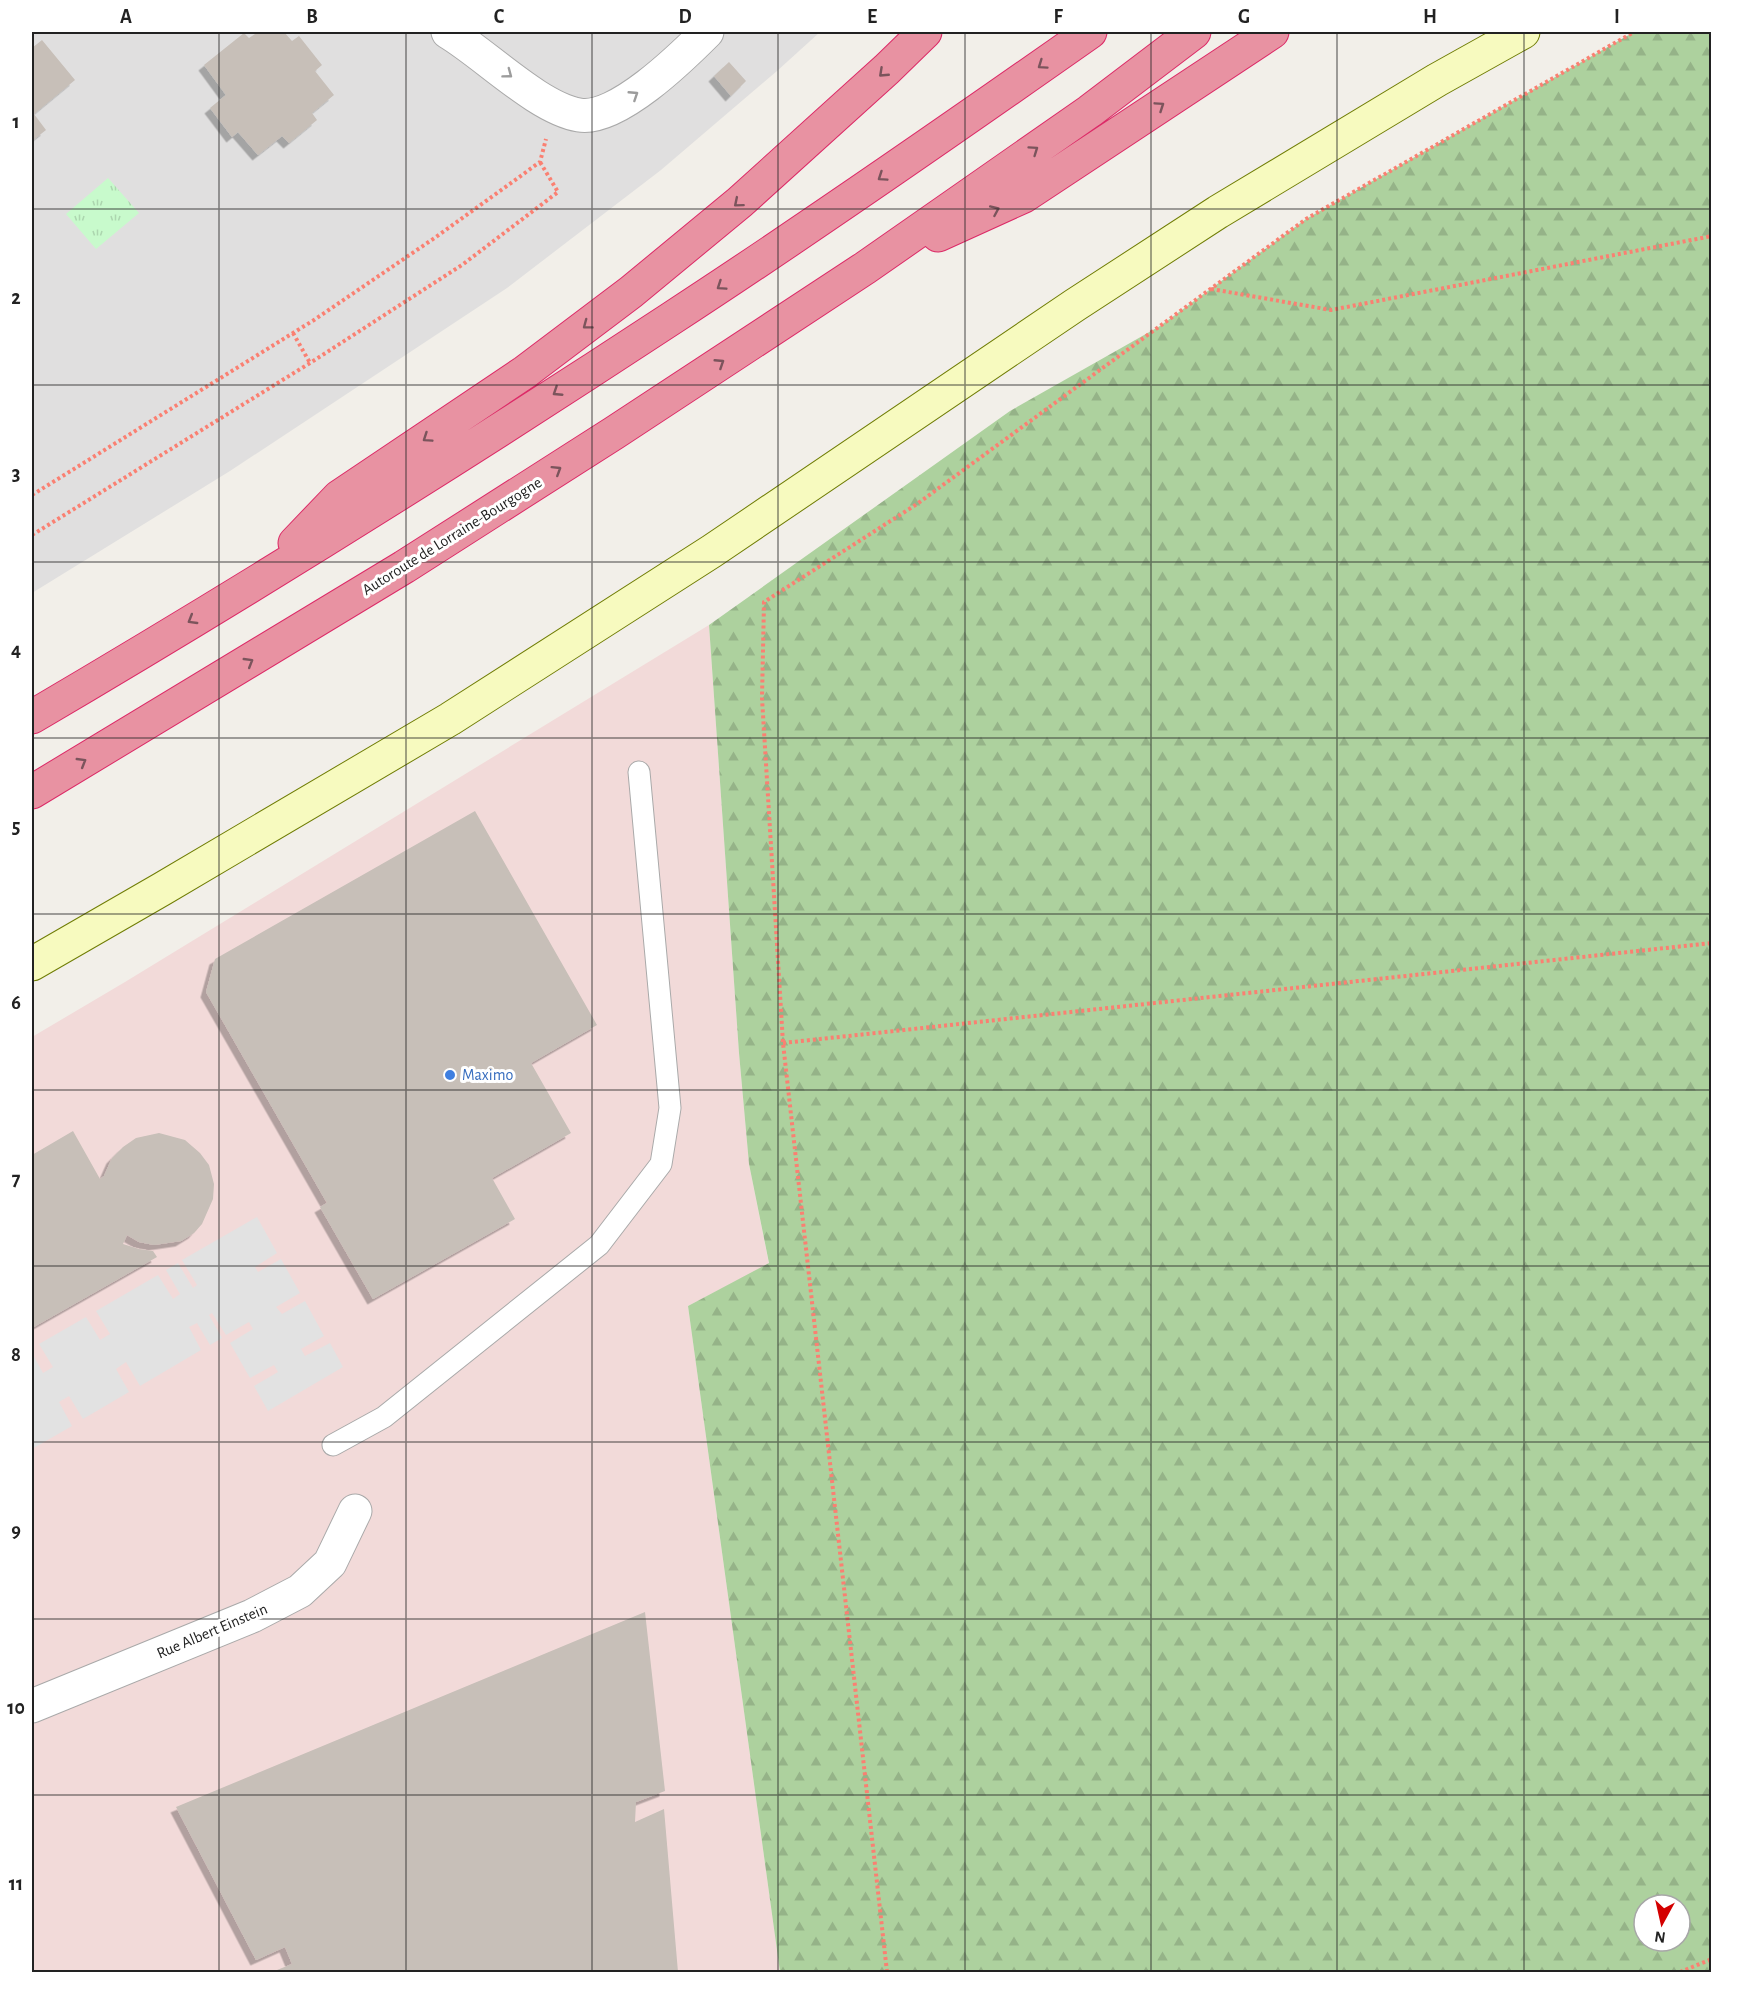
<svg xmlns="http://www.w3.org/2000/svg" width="1743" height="2004" font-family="'Alegreya Sans',sans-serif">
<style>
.residential{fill:#e0dfdf}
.commercial{fill:#f2dad9}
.forest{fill:url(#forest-firs);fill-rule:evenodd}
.park{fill:url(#park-tufts)}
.parking{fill:#e2e2e2}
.building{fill:#c7bfb8;filter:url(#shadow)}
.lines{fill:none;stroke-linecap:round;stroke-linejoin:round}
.lane-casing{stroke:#a9a9a9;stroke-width:23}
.street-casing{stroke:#a9a9a9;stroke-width:35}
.secondary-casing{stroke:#707d05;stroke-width:35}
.highway-casing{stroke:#dc2a67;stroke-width:35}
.path{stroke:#fa8072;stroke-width:4;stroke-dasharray:3 3;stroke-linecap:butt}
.lane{stroke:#fff;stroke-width:21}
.street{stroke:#fff;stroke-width:33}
.secondary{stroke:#f7fabf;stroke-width:33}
.highway{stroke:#e892a2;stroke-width:33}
.oneway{stroke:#7b545c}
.oneway2{stroke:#9c9c9c}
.grid{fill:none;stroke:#222;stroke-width:1.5;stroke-opacity:0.55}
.shop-dot{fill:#3f7fe0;stroke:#fff;stroke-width:2}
.labels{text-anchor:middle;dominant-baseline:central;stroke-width:6;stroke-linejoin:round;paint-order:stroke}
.street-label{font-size:16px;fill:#222;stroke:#fff}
.shop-label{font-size:16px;fill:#366cbe;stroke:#fff;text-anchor:start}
.neatline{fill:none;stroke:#222;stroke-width:2}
.grid-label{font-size:20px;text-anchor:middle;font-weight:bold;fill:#222}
</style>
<defs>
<pattern id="forest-firs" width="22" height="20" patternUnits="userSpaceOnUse" patternTransform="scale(1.5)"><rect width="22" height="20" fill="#add19e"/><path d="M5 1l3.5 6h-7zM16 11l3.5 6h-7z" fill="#95b388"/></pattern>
<pattern id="park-tufts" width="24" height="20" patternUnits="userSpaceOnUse" patternTransform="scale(1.5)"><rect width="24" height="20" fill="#c8facc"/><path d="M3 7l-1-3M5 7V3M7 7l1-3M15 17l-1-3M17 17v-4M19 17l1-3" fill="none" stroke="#acd6af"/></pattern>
<filter id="shadow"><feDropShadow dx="-5.5" dy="5.5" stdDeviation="0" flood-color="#0004"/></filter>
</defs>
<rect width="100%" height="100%" fill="#f2efe9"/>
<!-- residential -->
<path class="residential" d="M32,32H820L777,71L661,170L507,288L230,471L32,593Z"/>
<!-- commercial -->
<path class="commercial" d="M709,625L739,1053L749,1164L769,1264L688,1306L780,1972H32V1037L125,982Z"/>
<!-- forest -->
<path class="forest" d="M1634,32H1712L1711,1972H780L688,1306L769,1263L749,1164L739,1053L709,625L1010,411L1160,326L1306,219ZM1644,1905H1680V1941H1644Z"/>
<!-- park -->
<path class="park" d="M108,178L139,213L96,249L66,214Z"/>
<!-- parking -->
<path class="parking" d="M257,1217L277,1253L255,1267L258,1272L281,1259L300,1293L276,1307L282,1314L305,1301L324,1336L301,1349L305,1356L330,1343L343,1367L268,1411L254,1386L278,1372L274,1365L250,1378L230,1343L253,1329L249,1322L226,1335L212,1313L209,1315L222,1338L210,1345L197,1323L189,1327L201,1350L140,1386L126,1362L116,1369L129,1392L83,1419L69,1396L59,1402L72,1426L32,1449V1353L43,1373L53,1367L39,1344L86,1317L100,1340L110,1334L96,1311L158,1275L173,1299L180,1294L166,1270L178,1263L193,1288L197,1285L182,1260Z"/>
<!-- building -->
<path class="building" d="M258,32H284L292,41L299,36L322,65L315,71L334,95L312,113L317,120L289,143L282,136L258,155L238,132L232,137L210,108L226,95L204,65L244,33L249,38Z
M42,40L75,80L34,114L46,130L32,141V48Z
M729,62L746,81L731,96L714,76Z
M475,811L597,1025L531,1063L571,1133L492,1178L515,1219L373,1299L320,1207L327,1203L206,992L215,959Z
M73,1131L100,1179L104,1176L112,1158L123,1147L136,1138L159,1133L185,1140L200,1153L209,1165L214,1184L213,1199L202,1224L194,1233L181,1241L154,1245L139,1242L127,1235L123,1244L139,1249L153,1251L157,1257L32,1328V1155Z
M645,1612L665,1791L636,1802L635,1822L664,1809L678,1972H272L292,1964L285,1947L256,1960L176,1807Z"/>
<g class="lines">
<defs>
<path id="lane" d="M333,1445L384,1417L599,1245L661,1164L670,1108L639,772"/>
<path id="street" d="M448,32C485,54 538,108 579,115C616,122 682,57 707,32
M32,1706L252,1616L300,1591L330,1563L355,1511"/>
<path id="secondary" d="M32,964L162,889L450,719L712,551L1075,305L1218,212L1437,80L1523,32"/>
<path id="highway" d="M938,235L1024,196L1272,32
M295,543L339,497L525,372L631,292L740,202L887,69L925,32
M32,717C248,590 462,456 672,318C813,226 952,129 1090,32
M32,792L404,567L614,433L865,268L1090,111L1194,32"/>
</defs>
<!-- lane casing -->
<use href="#lane" class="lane-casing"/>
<!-- street casing -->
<use href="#street" class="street-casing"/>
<!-- secondary casing -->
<use href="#secondary" class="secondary-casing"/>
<!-- highway casing -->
<use href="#highway" class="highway-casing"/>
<!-- path -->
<path class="path" d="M1211,289L1331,310L1712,236
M293,333L310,363
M32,495L314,320L436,237L540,162L546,139
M32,535L310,363L462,265L558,192L540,162
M783,1043L1712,943
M887,1972L783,1043L762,698L764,602L917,504L1306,219L1634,32
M1680,1972L1712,1959"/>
<!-- lane -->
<use href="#lane" class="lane"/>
<!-- street -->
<use href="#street" class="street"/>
<!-- secondary -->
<use href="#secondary" class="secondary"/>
<!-- highway -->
<use href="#highway" class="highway"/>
</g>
<!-- one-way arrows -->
<defs><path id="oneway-chevron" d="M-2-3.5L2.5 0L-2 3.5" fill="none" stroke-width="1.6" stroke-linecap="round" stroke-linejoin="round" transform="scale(1.5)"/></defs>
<g class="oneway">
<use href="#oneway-chevron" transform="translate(1042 65) rotate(145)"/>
<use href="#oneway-chevron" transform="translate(883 73) rotate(137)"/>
<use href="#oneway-chevron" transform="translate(1160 106) rotate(-34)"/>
<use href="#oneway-chevron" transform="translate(1034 150) rotate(-35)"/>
<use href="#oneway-chevron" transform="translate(882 177) rotate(146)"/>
<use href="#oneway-chevron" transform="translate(738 203) rotate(140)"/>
<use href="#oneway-chevron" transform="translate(995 210) rotate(-24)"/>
<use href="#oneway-chevron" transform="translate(721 286) rotate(146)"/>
<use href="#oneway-chevron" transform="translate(587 325) rotate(143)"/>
<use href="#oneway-chevron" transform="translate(720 363) rotate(-33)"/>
<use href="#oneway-chevron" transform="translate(557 392) rotate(147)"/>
<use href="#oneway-chevron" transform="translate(427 438) rotate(146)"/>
<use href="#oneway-chevron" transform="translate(557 470) rotate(-32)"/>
<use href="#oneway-chevron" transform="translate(192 620) rotate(149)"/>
<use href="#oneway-chevron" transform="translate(249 662) rotate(-31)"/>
<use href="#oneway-chevron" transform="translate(82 762) rotate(-31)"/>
</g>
<g class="oneway2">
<use href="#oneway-chevron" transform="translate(508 74) rotate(37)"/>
<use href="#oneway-chevron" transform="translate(634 95) rotate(-33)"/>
</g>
<!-- grid -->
<path class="grid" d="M219,32V1972M406,32V1972M592,32V1972M778,32V1972M965,32V1972M1151,32V1972M1337,32V1972M1524,32V1972M32,209H1712M32,385H1712M32,562H1712M32,738H1712M32,914H1712M32,1090H1712M32,1266H1712M32,1442H1712M32,1619H1712M32,1795H1712"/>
<!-- markers -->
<circle class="shop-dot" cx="450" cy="1075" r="6"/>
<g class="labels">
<!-- street labels -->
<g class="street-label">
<text transform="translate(452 536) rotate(-32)">Autoroute de Lorraine-Bourgogne</text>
<text transform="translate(212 1631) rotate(-23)">Rue Albert Einstein</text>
</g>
<!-- shop labels -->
<g class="shop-label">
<text x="462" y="1075">Maximo</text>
</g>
</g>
<!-- border -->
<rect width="1743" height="2004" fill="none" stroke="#ffffff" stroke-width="66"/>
<!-- north arrow -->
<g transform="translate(1662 1923) rotate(188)"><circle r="28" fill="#ffffff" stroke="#a7a7a7" stroke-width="1.5"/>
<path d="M0-4.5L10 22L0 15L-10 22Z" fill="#d40000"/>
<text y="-9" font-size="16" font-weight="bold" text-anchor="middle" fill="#222222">N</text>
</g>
<rect x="33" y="33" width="1677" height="1938" class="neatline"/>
<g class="grid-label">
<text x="126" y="23">A</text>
<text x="312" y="23">B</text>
<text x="499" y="23">C</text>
<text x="685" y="23">D</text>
<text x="872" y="23">E</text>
<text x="1058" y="23">F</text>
<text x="1244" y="23">G</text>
<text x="1430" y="23">H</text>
<text x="1617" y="23">I</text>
<text x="16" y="128">1</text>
<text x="16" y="304">2</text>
<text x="16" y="480">3</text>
<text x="16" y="656">4</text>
<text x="16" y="833">5</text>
<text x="16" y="1009">6</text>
<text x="16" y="1185">7</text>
<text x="16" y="1361">8</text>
<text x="16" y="1537">9</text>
<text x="16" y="1714">10</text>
<text x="16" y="1890">11</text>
</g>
</svg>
